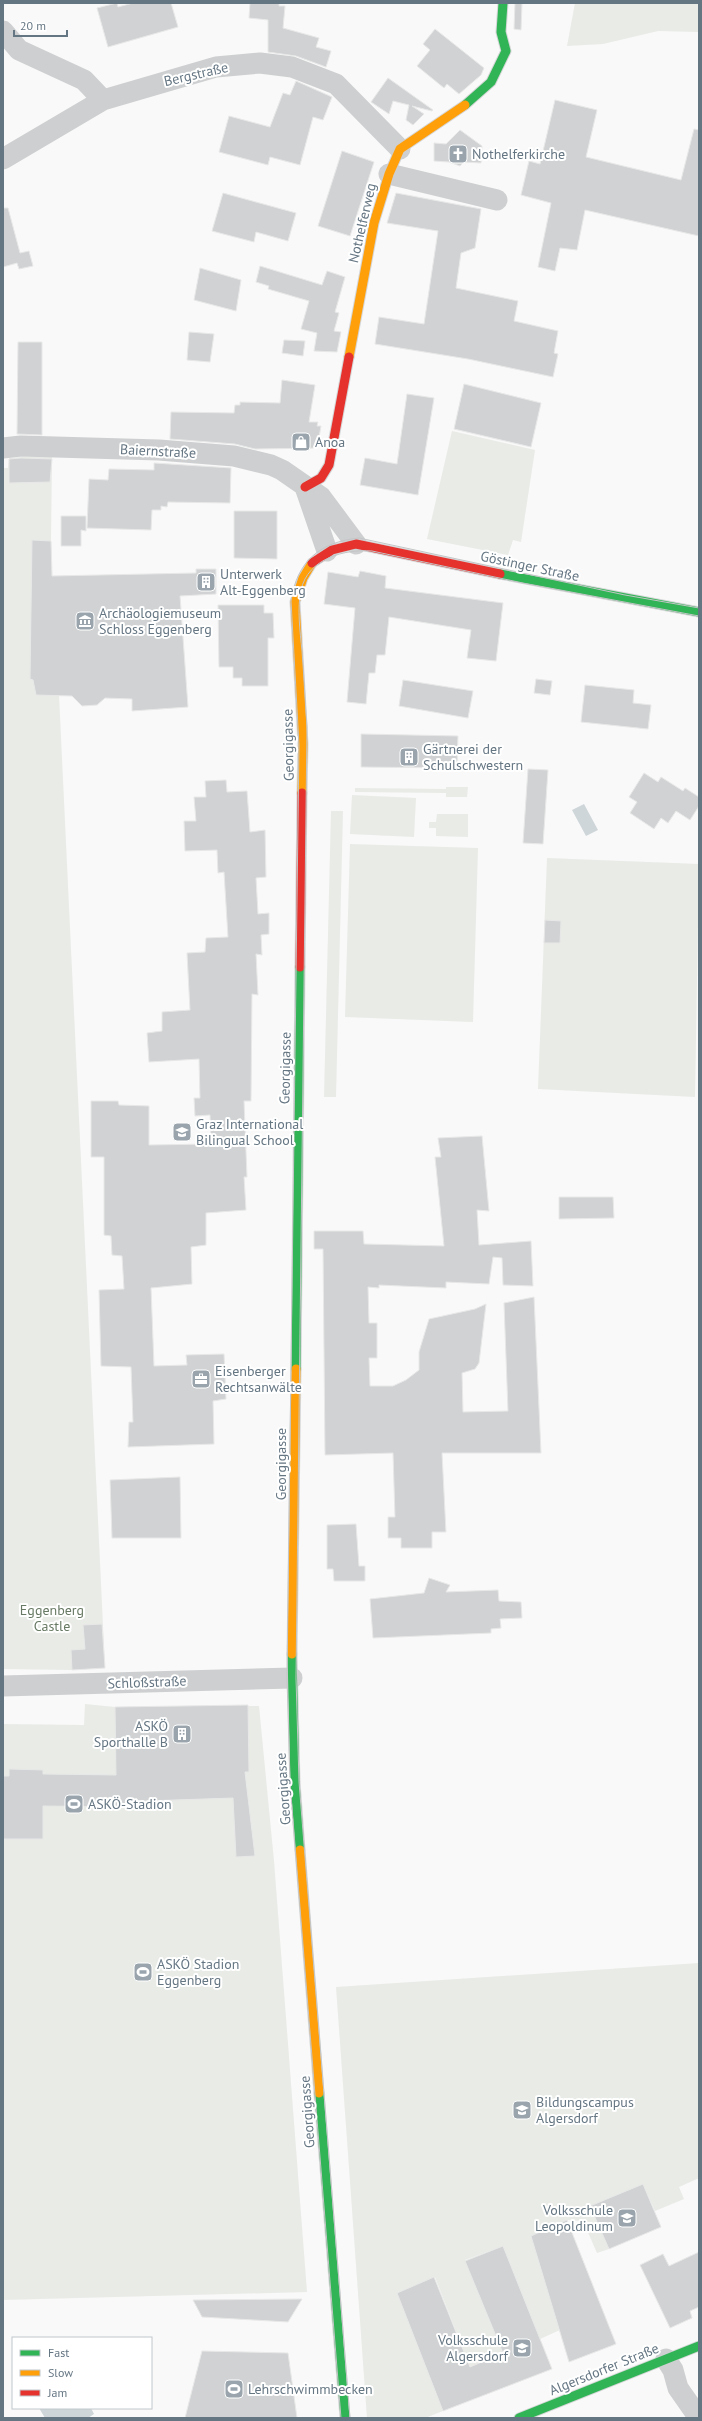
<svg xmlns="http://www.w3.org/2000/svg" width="702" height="2421" font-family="'PT Sans',sans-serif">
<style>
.green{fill:#e8ebe6}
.water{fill:#ced6d9}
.building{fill:#d0d2d3;stroke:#e8e8e8}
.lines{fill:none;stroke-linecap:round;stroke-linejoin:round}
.fast-casing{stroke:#d5d6d7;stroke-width:11}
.slow-casing{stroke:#d5d6d7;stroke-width:11}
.jam-casing{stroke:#d5d6d7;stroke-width:11}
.street{stroke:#cecfd0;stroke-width:21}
.fast{stroke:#30b455;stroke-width:9}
.slow{stroke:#ff9f0a;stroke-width:9}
.jam{stroke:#e5322d;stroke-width:9}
.tram{stroke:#c3c5c6;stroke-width:1}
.labels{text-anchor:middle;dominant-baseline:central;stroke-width:4;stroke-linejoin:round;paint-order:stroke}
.street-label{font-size:14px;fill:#657683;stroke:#fff}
.poi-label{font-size:14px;fill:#657683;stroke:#fff;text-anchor:start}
.park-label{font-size:14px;fill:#687a64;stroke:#fff}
</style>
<rect width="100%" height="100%" fill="#f9f9f9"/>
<!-- green -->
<path class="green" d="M575,3H699V32L658,31L603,44L567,46Z
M452,431L535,450L521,542L513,540L508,555L427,539Z
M52,455L51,541L56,679L59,695L105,1668L72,1670L3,1669V468H8L9,458Z
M446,787H468L467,797H446V793L355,792V788L446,789Z
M352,795L416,798L414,837L350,834Z
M331,811H343L336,1097H324Z
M437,814H468V837L436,836V828H429V822H436Z
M350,844L478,848L473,1022L345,1017Z
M547,858L699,864L695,1097L538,1089Z
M85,1704L115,1707L259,1706L274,1861L307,2292L3,2300V1724L84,1725Z
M699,1963V2178L679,2187L684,2199L655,2211L643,2184L590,2206L609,2249L597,2253L583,2221L567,2220L562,2329L540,2339L503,2246L465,2260L503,2353L470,2367L435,2277L397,2293L443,2411L425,2418H367L336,1987Z"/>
<!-- water -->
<path class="water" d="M584,804L598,830L586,836L572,810Z
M39,2408H91L94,2414L88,2418H45Z"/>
<!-- building -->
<path class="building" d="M117,3L118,7L133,3H171L178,27L108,47L97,8Z
M250,3H279V6H285L283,28L319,38L316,47L331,51L326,67L296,56L268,52V20L249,18Z
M515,3H522L521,30L514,29Z
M435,29L484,68L481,75L459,94L447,84L444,88L417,66L430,50L423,44Z
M388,78L433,110L432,111L412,106L424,114L413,125L406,120L409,105L393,101L389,114L371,102Z
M296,81L332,97L323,120L313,117L300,165L270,157L268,165L219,152L229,116L270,127L283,93L290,95Z
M555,100L597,110L586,157L681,180L694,129L699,130V236L585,210L577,250L560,248L555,271L538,267L551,203L521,195L529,161L540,164Z
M460,130L482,146L481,163L464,162L460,166L449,162L434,161V143L446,144Z
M342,151L374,162L350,236L318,226Z
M223,193L296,213L288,241L256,232L254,242L212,231Z
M396,193L481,209L475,248L461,253L456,288L518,301L514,321L558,331L554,353L558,354L553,377L468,359L375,344L379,317L424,324L438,231L387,223Z
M3,208H8L20,253L29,251L33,266L19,269L17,263L3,267Z
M260,266L322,285L327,271L345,277L335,312L339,313L334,331L341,332L337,352L314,351L317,333L301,329L309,301L268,289L269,286L256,282Z
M200,268L241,280L236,311L194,300Z
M189,332L214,334L210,362L187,360Z
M284,340L305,341L303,356L282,353Z
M18,342H42V435L17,434Z
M282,380L315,385L309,422H318L317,426H321L317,448L255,449L235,444L170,439L171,412L234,413L235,405H240V402L280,403Z
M464,384L541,403L531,447L454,429Z
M407,394L434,398L418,495L360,485L365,458L397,464Z
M21,458L52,459L50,482L9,483V459Z
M154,463L231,468L230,503L168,502L167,507L161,506V510H152L151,530L87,528L89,479L108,480L109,469L154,470Z
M234,511H277V559L234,558Z
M61,516H86V531L81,530V546H61Z
M32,540L51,541L52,576L196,573V569H216V594L180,596L188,707L132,711V699L105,698L97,705L82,706L72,696L36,695L33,680L30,679Z
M360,571L386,576L385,588L503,603L496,661L467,658L471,630L389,617L385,655H377L375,673H369L366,704L347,702L355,608L324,604L328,572L358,577Z
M218,605H264V613H273L274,638H268V686H242V678H233V667H219Z
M536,679L552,681L550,695L534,693Z
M403,680L473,691L468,718L399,706Z
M585,685L634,690L633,703L651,705L648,729L581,722Z
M361,734L458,736L457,768L361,767Z
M528,769L548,770L543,844L523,843Z
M644,773L658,782L661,777L683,791L685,788L699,797V806L690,820L676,811L668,823L661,818L654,829L630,813L637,802L629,797Z
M226,780L227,792L247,791L250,832L265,830L266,877L256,878L258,914L269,913V934L261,935L262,955L256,954L258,995L252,994L251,1101H244L247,1177H244L246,1210L206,1213V1245L191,1247L192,1284L151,1288L154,1366L187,1365L186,1355L224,1354L226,1399L213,1401L214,1444L128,1447L129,1422H133L131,1367L101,1366L99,1290L124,1289L122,1256L112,1255L111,1236L104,1235V1157H91V1101H118L119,1105L149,1106V1145L211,1144L210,1115L195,1116L194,1098H200L199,1059L149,1062L147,1033L162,1031V1012L190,1010L187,953L205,952L206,938L228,937L224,872L218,873L217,850L185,851L184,821H196L194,797H206L205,781Z
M545,920L561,921L560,943H544Z
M482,1136L489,1211L477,1210L479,1245L531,1241L533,1286L503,1285L502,1258L493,1257L489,1284L446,1282V1288L379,1285V1288L368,1287L369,1323H377V1358H369L370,1386H393L406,1380L419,1370V1352L429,1319L475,1309L486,1304L479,1363L475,1369L462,1373L463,1412L508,1411L504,1303L534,1297L541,1453H442L446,1532H432V1548H401V1538H388V1517H395L393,1453L325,1455L323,1249H314V1231H363L364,1244L444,1246L435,1157H441L438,1138Z
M559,1197H613L614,1218L559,1219Z
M180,1477L181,1538H112L110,1480Z
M356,1524L359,1566H365V1581H334L333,1569H327V1525Z
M429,1578L450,1585L446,1592L498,1590L499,1601L521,1602L522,1618L500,1619L501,1628L491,1629V1633L373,1638L370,1599L424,1593Z
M102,1624L105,1668L72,1670L71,1650L85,1649L83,1625Z
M248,1705L249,1772H245L255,1856L236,1857L233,1798L145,1801L146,1807L43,1806V1839H3V1776H9V1769L43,1770V1774L116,1775L115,1707Z
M643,2184L661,2227L609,2249L590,2206Z
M567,2220L616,2344L569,2362L531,2236Z
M503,2246L552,2369L443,2411L397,2293L434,2277L470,2367L503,2353L465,2261Z
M699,2252V2307L690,2311L692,2318L670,2328L640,2265L663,2254L669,2266Z
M302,2299L288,2322L202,2317L193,2300Z
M202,2351L288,2353L297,2418H185Z"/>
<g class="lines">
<defs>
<path id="fast" d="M465,105L491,82L506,51L501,32L503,3
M500,574L699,612
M296,1369L300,967
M292,1654L295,1782L300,1850
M319,2093L345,2418
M519,2418L699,2346"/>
<path id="slow" d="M349,357L374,223L389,174L400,149L465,105
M302,793L303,744L295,602L303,578L312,563
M292,1654L296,1369
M300,1850L319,2093"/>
<path id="jam" d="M305,487L321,478L329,465L349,357
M312,563L332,550L356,544L500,574
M300,967L302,793"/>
</defs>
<!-- fast casing -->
<use href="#fast" class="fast-casing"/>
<!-- slow casing -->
<use href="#slow" class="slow-casing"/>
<!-- jam casing -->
<use href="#jam" class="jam-casing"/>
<!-- street -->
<path class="street" d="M3,31L19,50L84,80L103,100
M3,159L103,100L216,67L260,63L292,67L336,84L400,149
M389,174L497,200
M3,448L21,446L159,450L234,456L271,465L282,470L321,497L356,544
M305,487L327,551
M3,1686L292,1678
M666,2359L673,2370L678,2388L699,2418"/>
<!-- fast -->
<use href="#fast" class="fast"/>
<!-- slow -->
<use href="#slow" class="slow"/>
<!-- jam -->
<use href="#jam" class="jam"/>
<!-- tram -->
<path class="tram" d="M341,2418L290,1783L287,1678L299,745L291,601C297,561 320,542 359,538L625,595L699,608
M350,2418L299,1782L296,1678L307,727C305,701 304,676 302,651C300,631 297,609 301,590C308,558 345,549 372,551L523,583L699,616"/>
</g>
<!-- icons -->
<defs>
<symbol id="church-square" viewBox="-11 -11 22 22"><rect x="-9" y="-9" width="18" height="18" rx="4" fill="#99a4ac" stroke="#fff"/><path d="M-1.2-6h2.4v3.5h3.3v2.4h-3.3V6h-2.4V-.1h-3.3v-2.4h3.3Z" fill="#fff"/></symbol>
<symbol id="shop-square" viewBox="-11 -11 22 22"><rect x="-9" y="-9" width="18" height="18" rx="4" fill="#99a4ac" stroke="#fff"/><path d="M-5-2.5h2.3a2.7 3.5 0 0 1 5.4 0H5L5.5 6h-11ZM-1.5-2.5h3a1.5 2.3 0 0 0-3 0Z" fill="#fff"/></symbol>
<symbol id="building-square" viewBox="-11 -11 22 22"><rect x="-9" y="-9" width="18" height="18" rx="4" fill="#99a4ac" stroke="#fff"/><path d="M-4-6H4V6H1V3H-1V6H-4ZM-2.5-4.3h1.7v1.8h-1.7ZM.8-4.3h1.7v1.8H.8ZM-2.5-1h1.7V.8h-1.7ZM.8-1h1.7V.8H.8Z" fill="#fff"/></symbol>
<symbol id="museum-square" viewBox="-11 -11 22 22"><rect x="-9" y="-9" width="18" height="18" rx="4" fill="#99a4ac" stroke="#fff"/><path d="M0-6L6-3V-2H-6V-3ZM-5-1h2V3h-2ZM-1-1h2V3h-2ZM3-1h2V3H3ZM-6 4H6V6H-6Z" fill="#fff"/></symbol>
<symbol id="school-square" viewBox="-11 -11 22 22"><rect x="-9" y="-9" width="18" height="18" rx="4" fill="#99a4ac" stroke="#fff"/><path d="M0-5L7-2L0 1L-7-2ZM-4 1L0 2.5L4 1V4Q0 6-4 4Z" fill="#fff"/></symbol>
<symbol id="office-square" viewBox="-11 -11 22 22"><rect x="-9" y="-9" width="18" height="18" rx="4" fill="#99a4ac" stroke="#fff"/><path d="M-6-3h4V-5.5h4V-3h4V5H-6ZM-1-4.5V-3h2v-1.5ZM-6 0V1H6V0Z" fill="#fff"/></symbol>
<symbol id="stadium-square" viewBox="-11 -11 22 22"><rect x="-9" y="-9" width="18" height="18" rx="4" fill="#99a4ac" stroke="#fff"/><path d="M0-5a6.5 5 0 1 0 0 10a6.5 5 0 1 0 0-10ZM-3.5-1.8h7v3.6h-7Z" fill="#fff"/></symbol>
</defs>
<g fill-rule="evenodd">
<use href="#church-square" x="447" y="143" width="22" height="22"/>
<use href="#shop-square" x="290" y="431" width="22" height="22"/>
<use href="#building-square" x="195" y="571" width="22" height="22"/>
<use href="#museum-square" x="74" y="610" width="22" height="22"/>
<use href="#building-square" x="398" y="746" width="22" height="22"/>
<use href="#school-square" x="171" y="1121" width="22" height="22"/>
<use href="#office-square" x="190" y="1368" width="22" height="22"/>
<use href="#building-square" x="171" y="1723" width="22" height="22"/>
<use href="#stadium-square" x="63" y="1793" width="22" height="22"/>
<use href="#stadium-square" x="132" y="1961" width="22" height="22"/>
<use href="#school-square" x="511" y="2099" width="22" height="22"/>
<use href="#school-square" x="616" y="2207" width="22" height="22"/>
<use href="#school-square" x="511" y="2337" width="22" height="22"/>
<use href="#stadium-square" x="223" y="2378" width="22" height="22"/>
</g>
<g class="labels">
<!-- street labels -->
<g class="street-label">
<text transform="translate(196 74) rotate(-13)">Bergstraße</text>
<text transform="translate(362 223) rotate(-77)">Nothelferweg</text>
<text transform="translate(158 451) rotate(3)">Baiernstraße</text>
<text transform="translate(530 566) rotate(12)">Göstinger Straße</text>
<text transform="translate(288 745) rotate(-91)">Georgigasse</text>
<text transform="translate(285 1068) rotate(-89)">Georgigasse</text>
<text transform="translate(281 1464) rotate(-90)">Georgigasse</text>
<text transform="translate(147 1682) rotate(-2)">Schloßstraße</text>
<text transform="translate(283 1789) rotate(-94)">Georgigasse</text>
<text transform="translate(307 2112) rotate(-94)">Georgigasse</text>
<text transform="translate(604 2369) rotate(-22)">Algersdorfer Straße</text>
</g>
<!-- poi labels -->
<g class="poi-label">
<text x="472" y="154">Nothelferkirche</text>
<text x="315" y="442">Anoa</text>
<text x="220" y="574">Unterwerk<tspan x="220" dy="16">Alt-Eggenberg</tspan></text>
<text x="99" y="613">Archäologiemuseum<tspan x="99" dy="16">Schloss Eggenberg</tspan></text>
<text x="423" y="749">Gärtnerei der<tspan x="423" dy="16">Schulschwestern</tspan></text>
<text x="196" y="1124">Graz International<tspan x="196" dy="16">Bilingual School</tspan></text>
<text x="215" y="1371">Eisenberger<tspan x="215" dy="16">Rechtsanwälte</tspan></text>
<text x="168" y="1726" text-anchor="end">ASKÖ<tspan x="168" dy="16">Sporthalle B</tspan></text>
<text x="88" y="1804">ASKÖ-Stadion</text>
<text x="157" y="1964">ASKÖ Stadion<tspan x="157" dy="16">Eggenberg</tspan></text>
<text x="536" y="2102">Bildungscampus<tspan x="536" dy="16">Algersdorf</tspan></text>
<text x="613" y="2210" text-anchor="end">Volksschule<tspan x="613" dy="16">Leopoldinum</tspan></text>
<text x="508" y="2340" text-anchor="end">Volksschule<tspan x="508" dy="16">Algersdorf</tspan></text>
<text x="248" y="2389">Lehrschwimmbecken</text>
</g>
<!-- park labels -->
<g class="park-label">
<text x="52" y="1610">Eggenberg<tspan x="52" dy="16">Castle</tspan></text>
</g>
</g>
<!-- border -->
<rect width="702" height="2421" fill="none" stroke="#657683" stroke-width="8"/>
<!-- legend -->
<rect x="12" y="2337" width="140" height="72" fill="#ffffff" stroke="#c1c8cd"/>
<rect x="20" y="2350" width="20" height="6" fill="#30b455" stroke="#c1c8cd"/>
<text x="48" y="2357" font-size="12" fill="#657683">Fast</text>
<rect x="20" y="2370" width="20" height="6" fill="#ff9f0a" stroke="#c1c8cd"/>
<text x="48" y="2377" font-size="12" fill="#657683">Slow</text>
<rect x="20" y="2390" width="20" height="6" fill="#e5322d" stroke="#c1c8cd"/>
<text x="48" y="2397" font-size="12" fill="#657683">Jam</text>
<!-- scale -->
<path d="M14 30v6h53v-6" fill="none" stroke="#657683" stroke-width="2"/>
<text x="20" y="30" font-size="12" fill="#657683" stroke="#ffffff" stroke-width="3" paint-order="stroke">20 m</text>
</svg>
